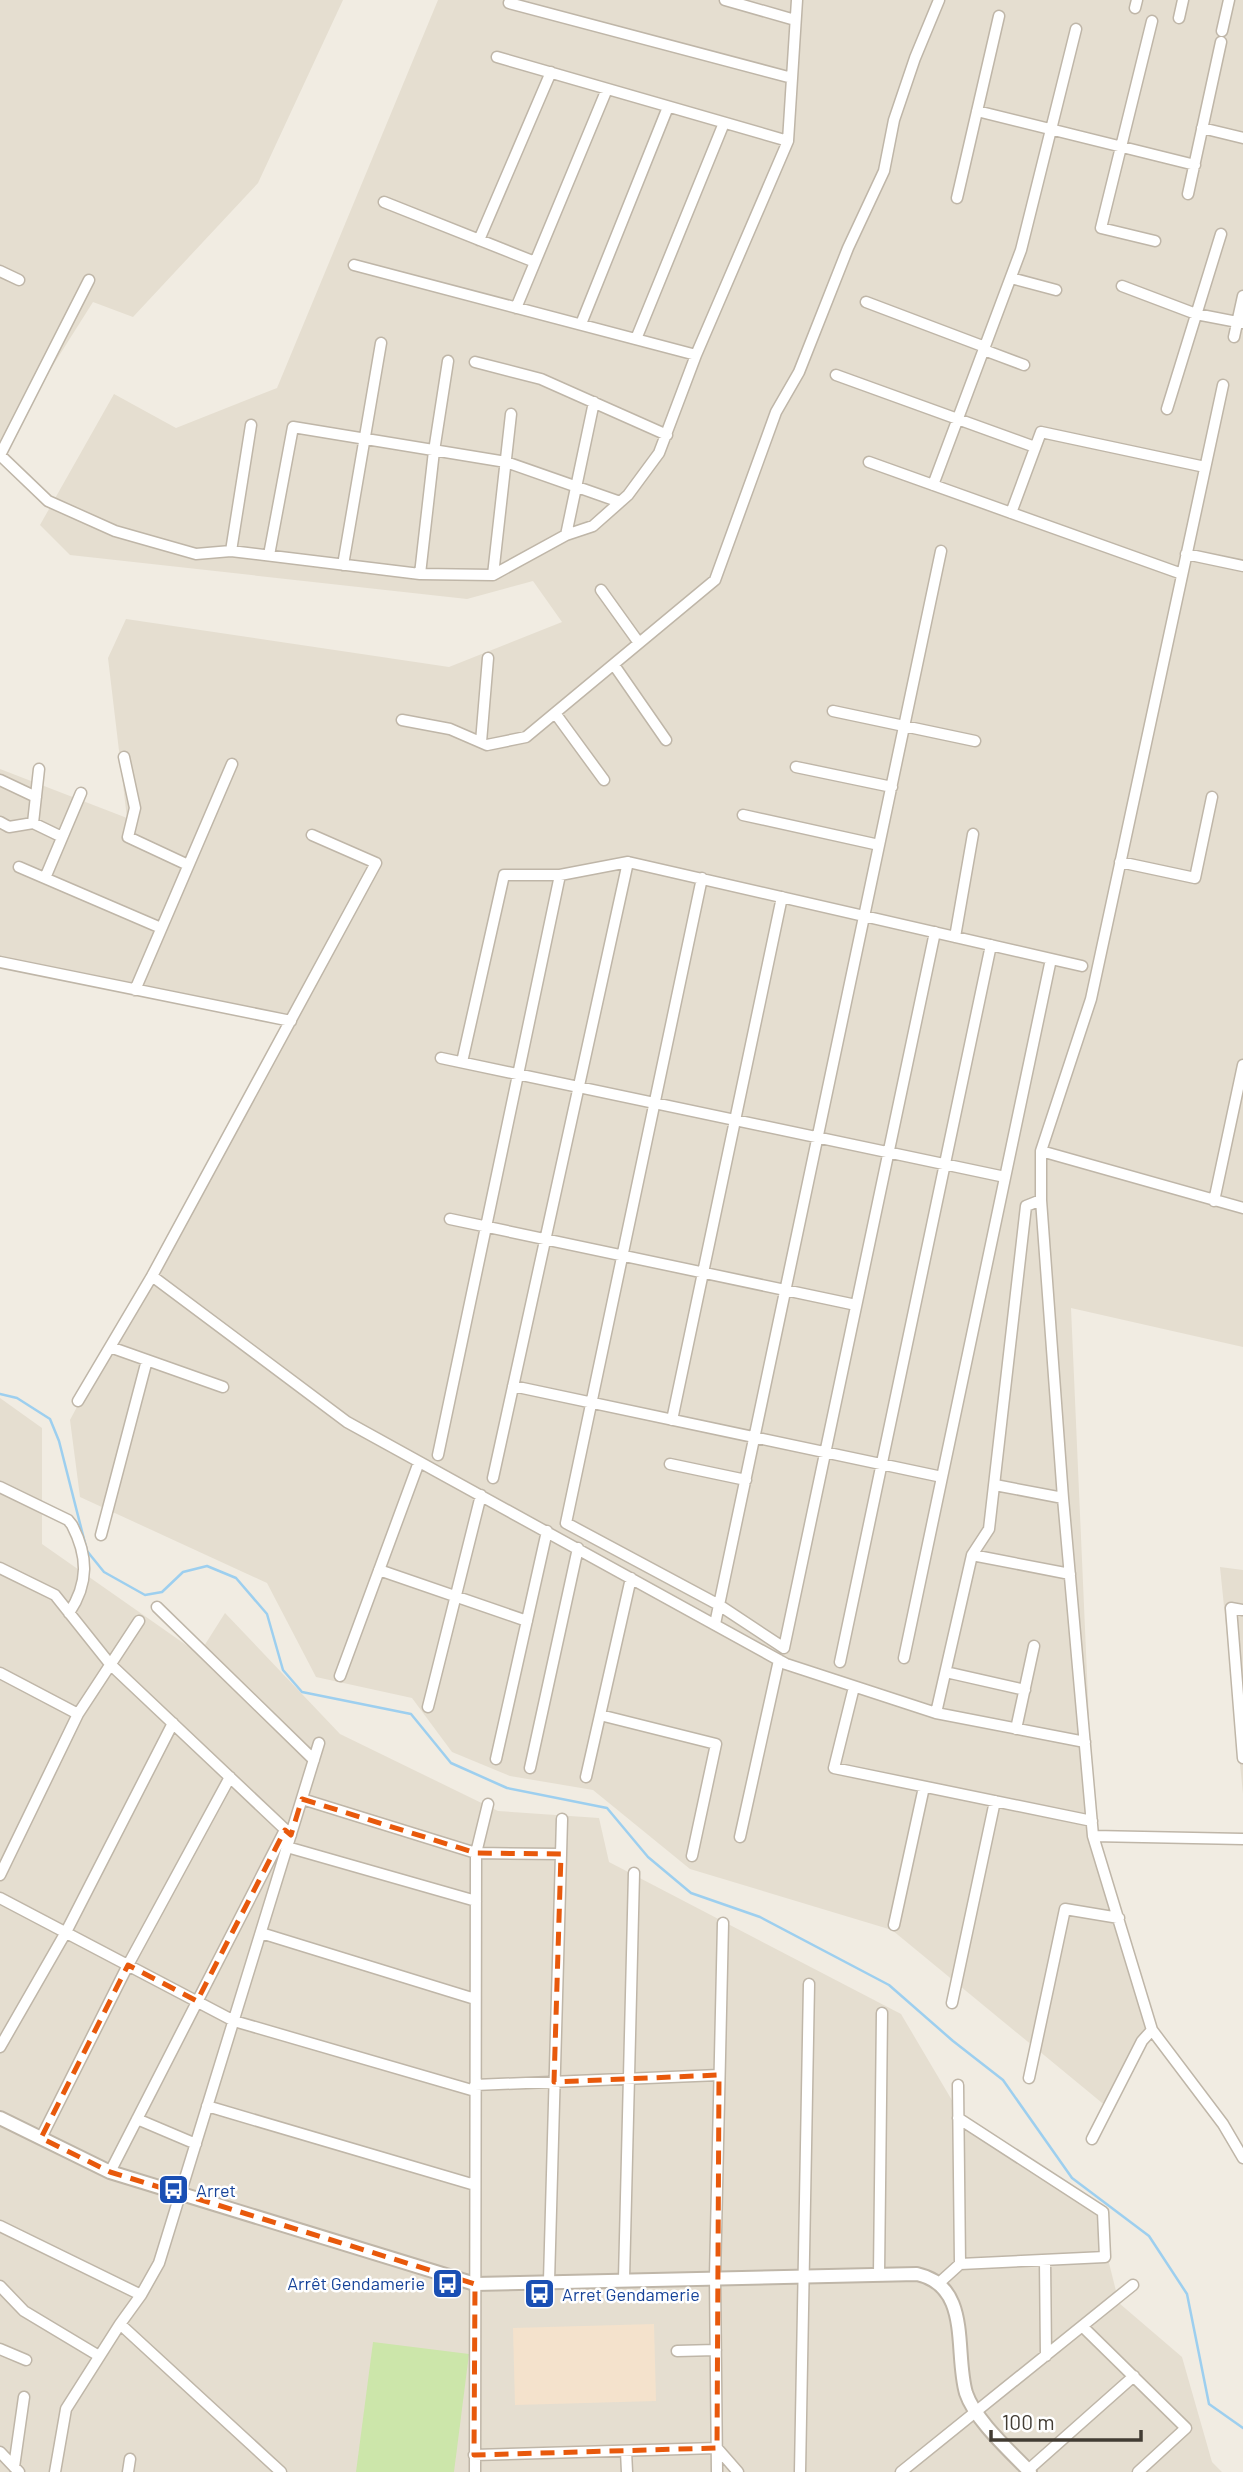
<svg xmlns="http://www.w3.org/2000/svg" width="1243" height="2472" font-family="Barlow,sans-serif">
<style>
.residential{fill:#e5ded0}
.commercial{fill:#f4e2cc}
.green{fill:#cce6aa}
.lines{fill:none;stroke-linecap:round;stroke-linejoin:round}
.stream{stroke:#9dcfef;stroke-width:2.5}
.minor-casing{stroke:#bfb6a8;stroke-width:13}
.tertiary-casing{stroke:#bfb6a8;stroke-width:16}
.minor{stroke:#fff;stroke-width:10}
.tertiary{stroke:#fff;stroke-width:12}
.marked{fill:none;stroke:#e8590c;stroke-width:5;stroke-dasharray:14 9;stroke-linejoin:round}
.labels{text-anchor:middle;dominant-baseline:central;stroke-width:5;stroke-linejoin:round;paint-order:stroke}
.transit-label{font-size:18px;fill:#164399;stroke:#fff;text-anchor:start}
</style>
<rect width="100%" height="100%" fill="#f1ece2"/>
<!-- residential -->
<path class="residential" d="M0,0H343L258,183L133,317L93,302L0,449Z
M438,0H1243V1347L1071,1308L1094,1835L1155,2020L1107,2107L892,1930L690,1869L593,1790L510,1776L452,1752L412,1698L316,1677L267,1583L80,1497L70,1420L283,1023L0,963V769L127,818L108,658L126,619L449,667L562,622L533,581L467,599L70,555L40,525L114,394L176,428L277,388Z
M0,1398L42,1428V1544L199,1654L225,1613L340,1734L498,1811L599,1818L609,1862L901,2014L966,2124L1096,2211L1119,2303L1182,2357L1212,2462L1222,2472H0Z
M1220,1567L1243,1570V1794Z"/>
<!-- commercial -->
<path class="commercial" d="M654,2324L656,2401L515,2405L513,2328Z"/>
<!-- green -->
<path class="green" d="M373,2342L469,2354L454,2472H356Z"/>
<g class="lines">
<!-- stream -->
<path class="stream" d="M0,1394L17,1398L50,1419L59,1441L87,1551L104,1572L145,1595L162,1592L183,1572L207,1566L236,1578L267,1614L283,1670L302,1692L411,1714L451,1763L507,1788L607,1808L648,1857L691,1893L760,1917L889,1985L953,2041L1003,2080L1072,2178L1149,2236L1187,2294L1209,2404L1243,2428"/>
<defs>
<path id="minor" d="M725,0L795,20
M509,3L792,78
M1135,8L1137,0
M1179,18L1183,0
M1152,21L1101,228L1155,241
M1222,31L1229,0
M497,57L788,141
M977,111L1195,165
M1202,128L1243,138
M1188,194L1221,42
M957,198L999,16
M384,202L535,262
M479,240L551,72
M354,265L696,355
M0,271L19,280
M1011,278L1056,290
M1122,286L1196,314L1243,323
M866,302L985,347
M516,308L607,89
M581,324L668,107
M1234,337L1243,296
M636,339L724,123
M984,350L1024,365
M475,362L541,379L667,435
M836,375L1035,447
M1223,385L1091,999L1041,1151V1200L1063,1498L1093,1836L1152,2030L1223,2124L1243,2158
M1167,409L1221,234
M0,455L48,501L115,531L196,554L231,551L420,574L493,575L566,535L593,526L628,495L659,453L696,355L788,141L797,0
M0,455L89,280
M869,462L1182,574
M933,485L1021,250L1076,29
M1011,513L1041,432L1205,467
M566,535L594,402
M231,551L251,425
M1186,554L1243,566
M269,555L293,427L506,462L620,502
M343,565L381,343
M420,574L434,451L448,361
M493,575L511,414
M601,590L639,643
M614,665L666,740
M833,711L975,741
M555,713L604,780
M402,720L450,729L487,745L526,737L715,580L776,412L799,372L848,248L884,171L894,120L915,58L939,0
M481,742L488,658
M124,757L135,808L128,837L188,865
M796,767L892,787
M0,780L36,797
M743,815L879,845
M0,822L9,827L33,823L62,837
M33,823L39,769
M1120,862L1195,878L1212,797
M19,867L161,928
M45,878L81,793
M702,878L566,1523L719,1605L784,1648L935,932
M955,937L973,834
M0,962L291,1021
M135,990L232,764
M441,1058L1005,1177
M462,1062L504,875H560L628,862L1082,966
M1041,1151L1243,1208
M1214,1201L1243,1065
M450,1219L856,1305
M152,1276L347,1422L786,1664L936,1713L1085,1742
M110,1347L223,1387
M513,1386L942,1477
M78,1401L152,1276L376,863L312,835
M672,1420L782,897
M438,1455L560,875
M670,1464L746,1480
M493,1478L628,862
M995,1485L1063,1498
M0,1487L68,1520L72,1525C88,1556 89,1583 69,1613
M101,1535L147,1360
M972,1555L1070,1574
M0,1568L55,1595L110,1664L291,1835
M379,1570L527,1621
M157,1607L314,1760
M1243,1610L1231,1608L1243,1758
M715,1624L941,551
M904,1658L1051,959
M840,1662L991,945
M946,1672L1025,1690
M0,1673L78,1714
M340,1676L419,1462
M854,1687L834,1768L1092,1821
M428,1707L481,1495
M936,1713L972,1555L989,1529L1026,1206L1041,1200
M600,1715L716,1744L692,1856
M1016,1729L1034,1646
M496,1759L547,1531
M530,1768L578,1548
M586,1777L631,1578
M302,1799L476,1853L561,1854
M1093,1836L1243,1839
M740,1837L779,1660
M287,1847L476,1901
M0,1875L78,1714L139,1621
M0,1898L234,2021L475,2091
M894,1925L924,1787
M261,1933L475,1999
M952,2003L995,1801
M0,2047L66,1932L173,1723
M1029,2078L1065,1909L1119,1918
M475,2085L719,2075
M958,2085L960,2264
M207,2106L475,2185
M137,2119L196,2144
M41,2138L128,1965L230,1777
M1092,2139L1142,2041L1152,2030
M110,2172L285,1830
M0,2226L141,2295
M1045,2260L1046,2356
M879,2274L882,2013
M624,2279L634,1873
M549,2281L562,1819
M939,2283L960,2264L1105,2257L1103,2212L958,2118
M0,2286L24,2311L99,2356
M120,2324L281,2472
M1082,2326L1186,2428L1138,2472
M0,2349L26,2360
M677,2351L716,2350
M626,2451L627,2472
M0,2452L19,2472
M474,2455L717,2448L738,2472
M14,2467L24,2397
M1028,2470L1134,2376
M55,2472L66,2409L120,2324L141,2295L159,2263L319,1743
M128,2472L130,2459
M475,2472L476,1853L488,1804
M717,2472L715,2277L723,1923
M800,2472L809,1984
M901,2472L1133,2285"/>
<path id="tertiary" d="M0,2118L110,2172L475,2284L917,2274C972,2286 954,2352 966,2393C975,2420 1010,2451 1030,2472"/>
</defs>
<!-- minor casing -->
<use href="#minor" class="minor-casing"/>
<!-- tertiary casing -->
<use href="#tertiary" class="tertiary-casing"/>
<!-- minor -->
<use href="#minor" class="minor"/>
<!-- tertiary -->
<use href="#tertiary" class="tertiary"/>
</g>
<!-- marked area -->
<path class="marked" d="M302,1799L476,1853L561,1854L554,2082L719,2075L717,2448L474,2455L475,2284L110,2172L41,2138L128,1965L197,2001L285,1830L291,1835Z"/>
<!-- icons -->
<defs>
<symbol id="bus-square" viewBox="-11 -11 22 22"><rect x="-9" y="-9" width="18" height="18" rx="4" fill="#1a4fb4" stroke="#fff"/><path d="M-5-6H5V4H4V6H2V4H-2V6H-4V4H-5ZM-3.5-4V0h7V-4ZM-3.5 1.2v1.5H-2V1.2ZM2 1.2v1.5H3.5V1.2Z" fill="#fff"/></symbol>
</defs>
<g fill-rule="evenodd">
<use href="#bus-square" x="156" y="2172" width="35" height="35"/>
<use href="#bus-square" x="430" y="2266" width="35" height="35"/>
<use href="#bus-square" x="522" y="2276" width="35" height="35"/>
</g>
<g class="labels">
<!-- transit labels -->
<g class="transit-label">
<text x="196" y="2190">Arret</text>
<text x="425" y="2283" text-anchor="end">Arrêt Gendamerie</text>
<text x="562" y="2294">Arret Gendamerie</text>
</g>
</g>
<!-- scale -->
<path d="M991 2430v10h150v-10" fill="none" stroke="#423c33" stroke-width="3.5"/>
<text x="1002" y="2430" font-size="21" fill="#423c33" stroke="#ffffff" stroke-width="5" paint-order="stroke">100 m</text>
</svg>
